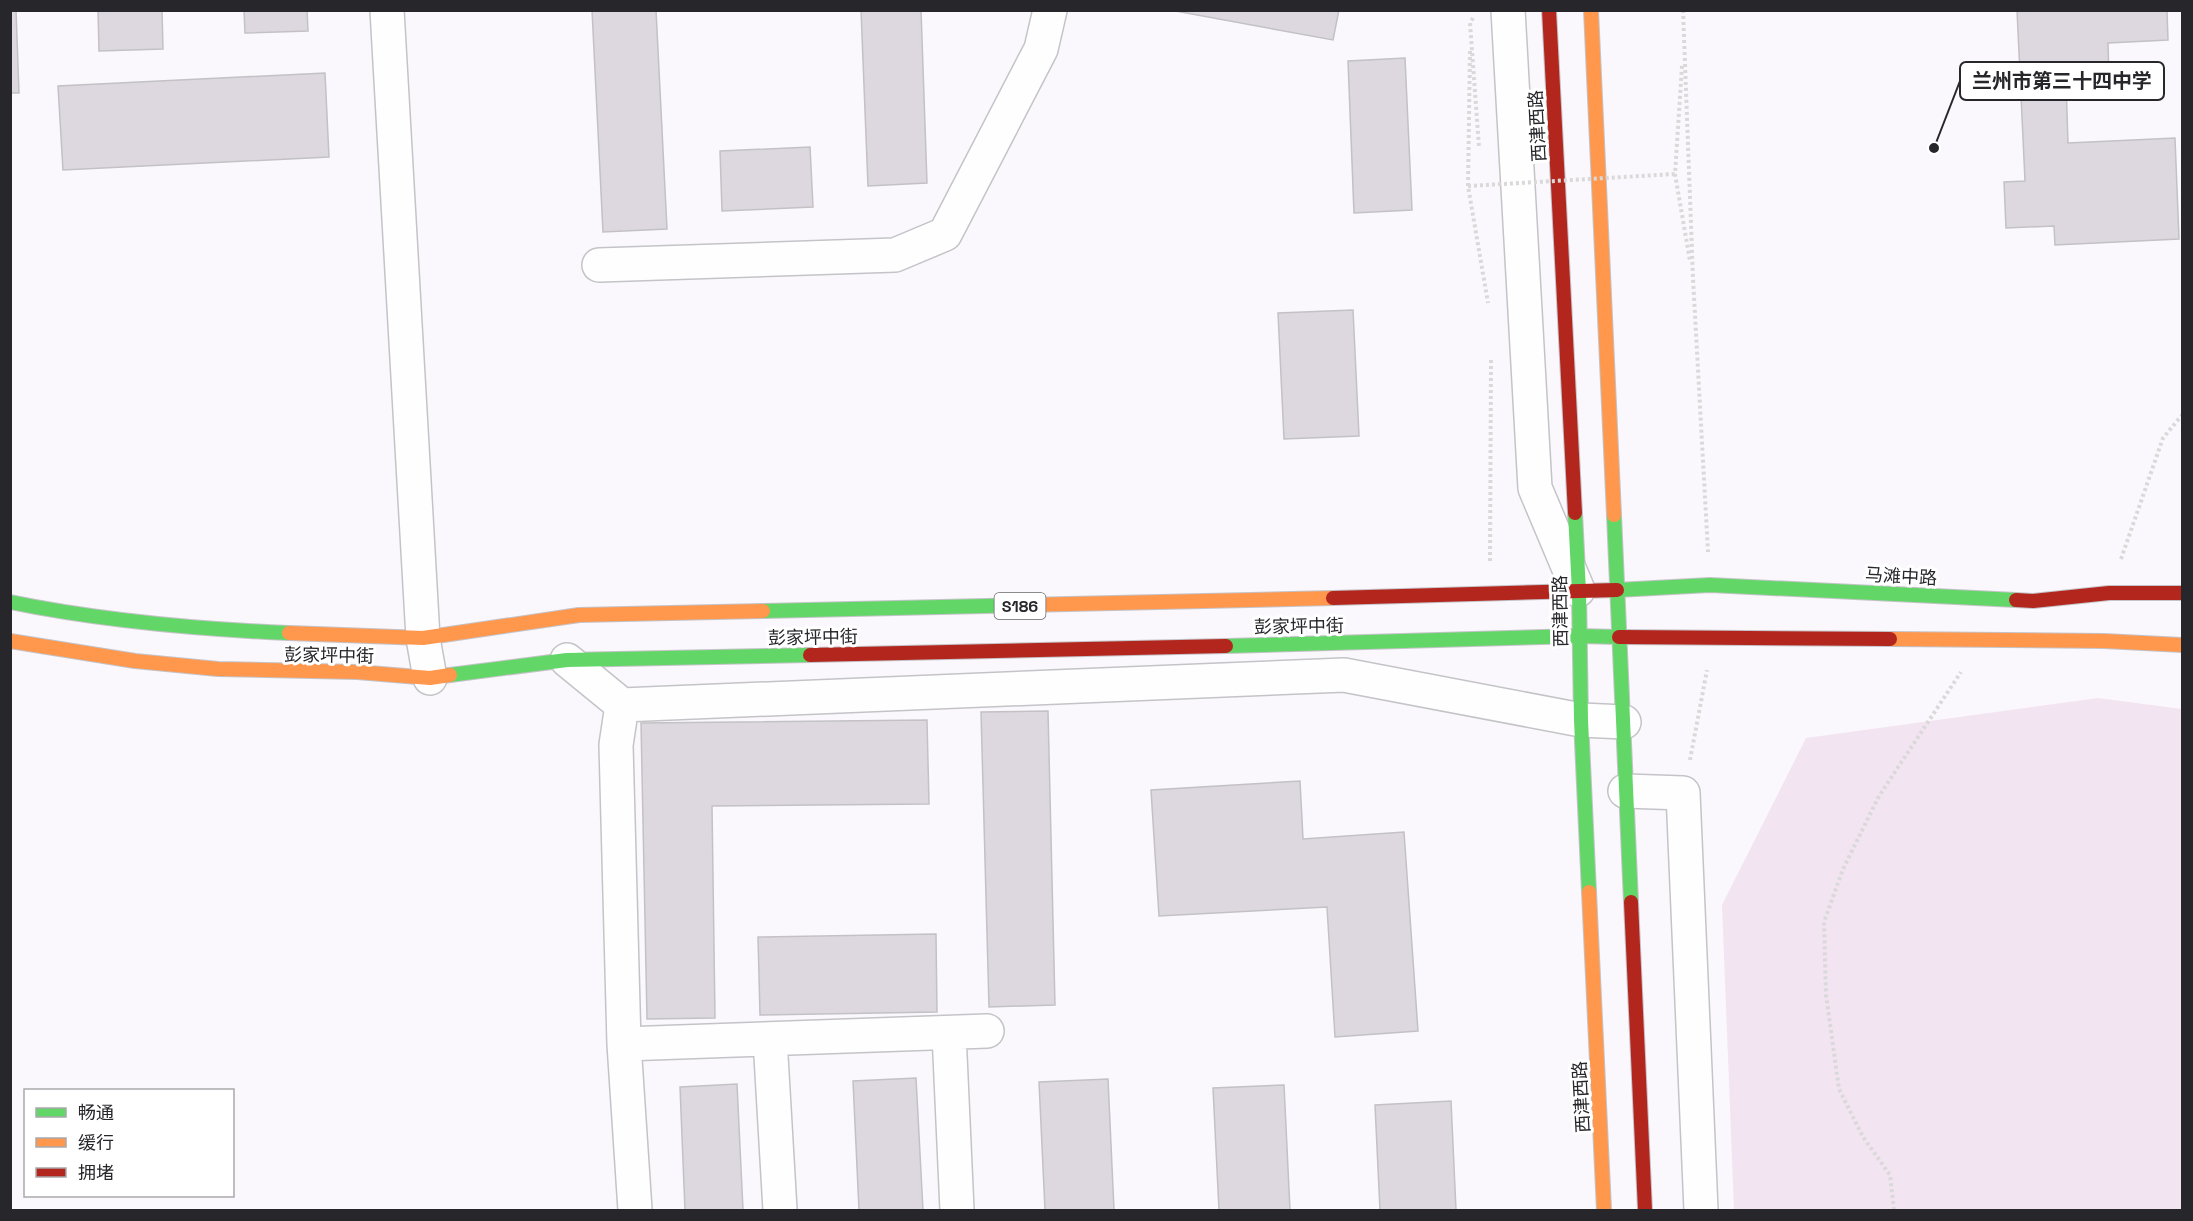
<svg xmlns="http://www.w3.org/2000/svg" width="2193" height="1221" font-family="'Space Grotesk','Noto Sans SC',sans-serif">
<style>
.green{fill:#f3e4f1}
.building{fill:#ddd8e0;stroke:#c3c1c4;stroke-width:1.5}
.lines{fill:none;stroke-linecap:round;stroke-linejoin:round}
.street-casing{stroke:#c4c3c7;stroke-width:36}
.fast-casing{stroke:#c4c3c7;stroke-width:16}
.slow-casing{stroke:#c4c3c7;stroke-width:16}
.jam-casing{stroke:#c4c3c7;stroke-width:16}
.path{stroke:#d9d9d9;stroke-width:4;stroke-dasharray:3 3;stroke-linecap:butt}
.street{stroke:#fefeff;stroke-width:33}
.fast{stroke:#63d668;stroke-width:14}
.slow{stroke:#ff974d;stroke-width:14}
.jam{stroke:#b3261e;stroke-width:14}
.path-bridge{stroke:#d9d9d9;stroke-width:4;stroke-dasharray:3 3;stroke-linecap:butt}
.labels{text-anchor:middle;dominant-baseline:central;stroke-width:6;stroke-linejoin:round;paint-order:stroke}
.shield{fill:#fff;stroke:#68676a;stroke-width:1.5}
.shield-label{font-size:16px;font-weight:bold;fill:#27262a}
.street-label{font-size:18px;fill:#27262a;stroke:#fff}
.leader{fill:none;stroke:#27262a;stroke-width:2}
.callout-dot{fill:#27262a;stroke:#fff;stroke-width:2}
.callout{fill:#fff;stroke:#27262a;stroke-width:2}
.callout-label{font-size:20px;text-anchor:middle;font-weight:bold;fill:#27262a}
</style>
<rect width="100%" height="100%" fill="#faf8fd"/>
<!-- green -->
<path class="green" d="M2098,698L2182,709V1210H1734L1722,905L1806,738Z"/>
<!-- building -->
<path class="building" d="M10,10H16L19,93H10Z
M98,10H162L163,49L99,51Z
M244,10H307L308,31L245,33Z
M592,10H656L667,229L603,232Z
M861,10H921L927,183L868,186Z
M1170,10H1339L1333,40Z
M2017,10H2167L2168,40L2108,43L2109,79L2066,81L2068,143L2175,138L2179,239L2055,245L2054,226L2006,228L2004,182L2025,181Z
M1405,58L1412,210L1354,213L1348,61Z
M325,73L329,157L63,170L58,86Z
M810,147L813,207L722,211L720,151Z
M1353,310L1359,436L1284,439L1278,313Z
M1048,711L1055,1005L989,1007L981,712Z
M927,720L929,804L712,806L715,1018L647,1019L641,723Z
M1300,781L1303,839L1404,832L1418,1031L1335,1037L1327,907L1159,916L1151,790Z
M936,934L937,1012L760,1015L758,937Z
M916,1078L923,1210H859L853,1081Z
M1108,1079L1114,1210H1045L1039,1082Z
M737,1084L743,1210H685L680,1087Z
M1284,1085L1290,1210H1219L1213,1088Z
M1451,1101L1456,1210H1380L1375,1105Z"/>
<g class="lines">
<defs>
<path id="street" d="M387,10L423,638L430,678
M1508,10L1535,488L1578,590
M599,265L895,255L945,234L1041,49L1050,10
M567,660L622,705L1344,675L1581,720L1624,722
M622,705L616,745L624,1044L635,1210
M1625,791L1683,793L1701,1210
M949,1033L957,1210
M770,1039L780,1210
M624,1044L987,1031"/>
<path id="fast" d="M1575,513L1579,592L1581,720L1589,892
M1614,515L1631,902
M1617,590L1710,585L2016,600
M10,602C102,621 195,629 289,633
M763,611L1024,605
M1226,646L1579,636L1619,637
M450,675L567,660L810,655"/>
<path id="slow" d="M1591,10L1614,515
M1024,605L1333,598
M289,633L423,638L579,615L763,611
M1890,639L2104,641L2182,645
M10,641L135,661L218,669L357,672L430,678L450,675
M1589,892L1604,1210"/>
<path id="jam" d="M1549,10L1575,513
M1333,598L1617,590
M2016,600L2033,601L2109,593H2182
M1619,637L1890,639
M810,655L1226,646
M1631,902L1645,1210"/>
</defs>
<!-- street casing -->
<use href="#street" class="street-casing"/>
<!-- fast casing -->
<use href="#fast" class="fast-casing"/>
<!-- slow casing -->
<use href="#slow" class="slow-casing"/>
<!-- jam casing -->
<use href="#jam" class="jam-casing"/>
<!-- path -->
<path class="path" d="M1683,10L1693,278L1708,552
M1473,18L1470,23L1479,147
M1470,51L1468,186L1488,303
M1682,66L1675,174L1690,261
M2121,559L2163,438L2182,415
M1490,561L1491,358
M1690,760L1707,670
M1894,1210L1890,1175L1863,1137L1839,1089L1826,995L1824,922L1843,869L1879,796L1961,672"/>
<!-- street -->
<use href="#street" class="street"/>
<!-- fast -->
<use href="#fast" class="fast"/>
<!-- slow -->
<use href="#slow" class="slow"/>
<!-- jam -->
<use href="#jam" class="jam"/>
<!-- path-bridge -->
<path class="path-bridge" d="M1468,186L1675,174"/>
</g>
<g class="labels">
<!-- shield labels -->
<rect class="shield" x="994.5" y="593" width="51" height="26" rx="4.5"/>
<g class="shield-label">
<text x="1020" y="606">S186</text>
</g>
<!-- street labels -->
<g class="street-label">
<text transform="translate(1537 126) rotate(-93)">西津西路</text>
<text transform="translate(1901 576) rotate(3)">马滩中路</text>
<text transform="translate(1560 611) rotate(-91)">西津西路</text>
<text transform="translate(1299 626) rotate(-1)">彭家坪中街</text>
<text transform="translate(813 637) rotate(-1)">彭家坪中街</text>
<text transform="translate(329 655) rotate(1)">彭家坪中街</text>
<text transform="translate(1581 1097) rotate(-93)">西津西路</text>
</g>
</g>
<!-- callouts -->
<path class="leader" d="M1934 148L1960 81"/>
<circle class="callout-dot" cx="1934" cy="148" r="6"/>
<rect class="callout" x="1960" y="62" width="204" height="38" rx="6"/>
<g class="callout-label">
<text x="2062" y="88">兰州市第三十四中学</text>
</g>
<!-- border -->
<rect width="2193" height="1221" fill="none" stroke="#27262a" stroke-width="24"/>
<!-- legend -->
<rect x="24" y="1089" width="210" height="108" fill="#ffffff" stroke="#a9a8aa" stroke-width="1.5"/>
<rect x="36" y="1108" width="30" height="9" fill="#63d668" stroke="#a9a8aa" stroke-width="1.5"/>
<text x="78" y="1119" font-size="18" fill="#27262a">畅通</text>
<rect x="36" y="1138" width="30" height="9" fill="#ff974d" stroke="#a9a8aa" stroke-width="1.5"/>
<text x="78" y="1149" font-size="18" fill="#27262a">缓行</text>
<rect x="36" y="1168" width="30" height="9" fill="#b3261e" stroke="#a9a8aa" stroke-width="1.5"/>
<text x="78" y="1179" font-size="18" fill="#27262a">拥堵</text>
</svg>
